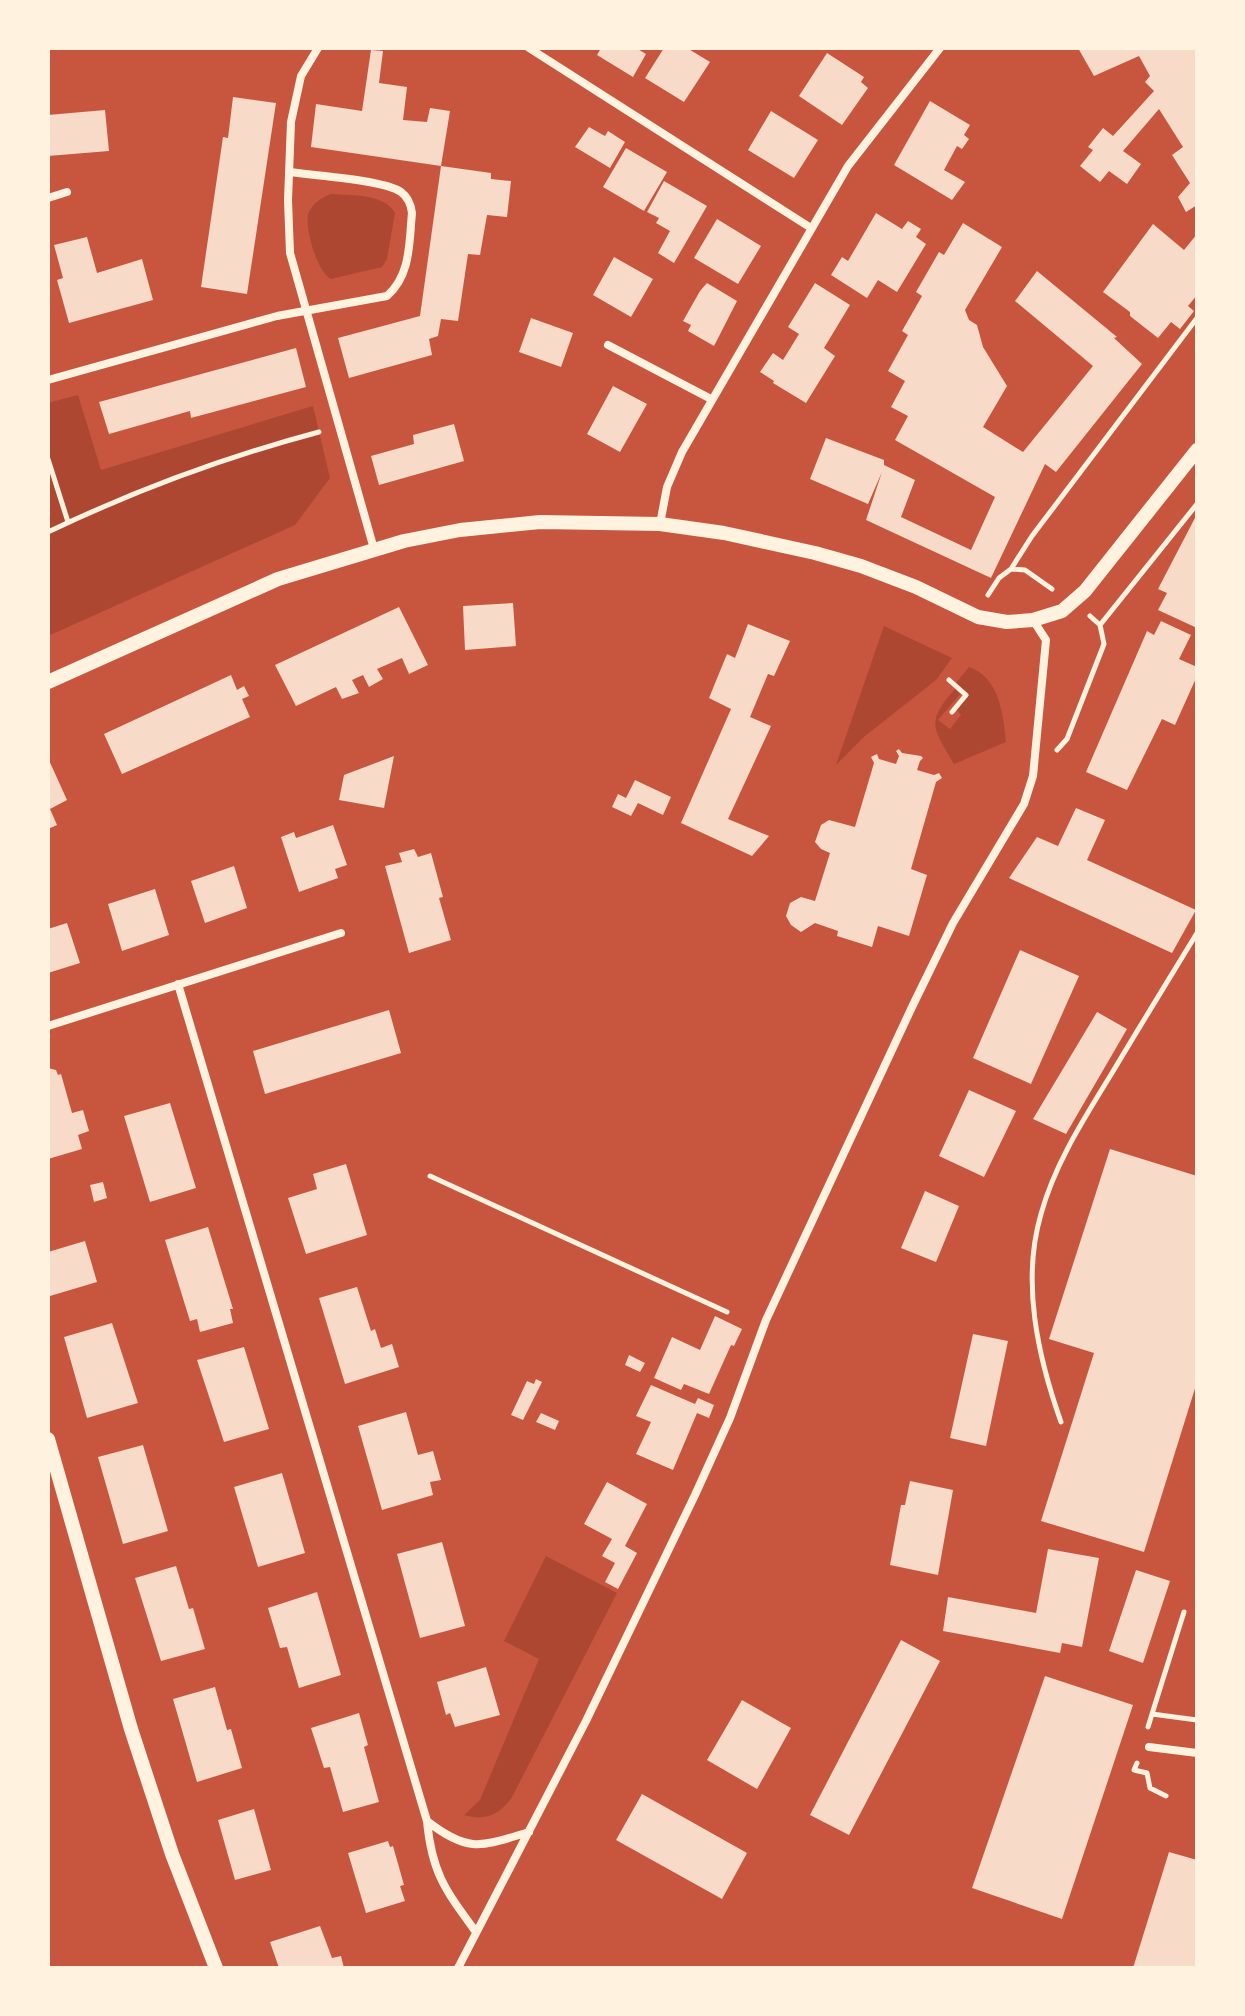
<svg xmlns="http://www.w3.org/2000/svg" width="1245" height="2016" font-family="Roboto,sans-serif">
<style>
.green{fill:#ae4732}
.building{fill:#f7dbc8}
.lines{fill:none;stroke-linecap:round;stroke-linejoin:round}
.path{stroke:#fff3e0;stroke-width:5}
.minor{stroke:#fff3e0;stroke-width:8}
.tertiary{stroke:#fff3e0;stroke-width:14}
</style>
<rect width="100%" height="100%" fill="#c8553d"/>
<!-- green -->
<path class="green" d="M331,194C352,196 384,193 395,213L387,259L382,267L331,279C318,273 305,230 308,215C311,204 321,198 331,194Z
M78,395L101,470L313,406L330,478L295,525L48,636V403Z
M884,626L952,658L936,680L865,736L836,765Z
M969,667C1000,678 1003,714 1006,742L954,764C933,727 925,723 955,689L960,694L938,720L950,729L961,715L957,710L969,695L956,683Z
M546,1556L617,1593L512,1797C499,1816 485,1821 464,1815L480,1800L539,1659L504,1641Z"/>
<!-- building -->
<path class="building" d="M601,48H636L646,54L633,77L597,55Z
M664,48H687L710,62L684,102L645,78Z
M1078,48H1197V205L1186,212L1178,197L1190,183L1172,155L1183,147L1159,109L1123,151L1141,164L1127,184L1109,171L1100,182L1080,166L1093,150L1088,147L1103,128L1113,136L1154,91L1145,82L1150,76L1139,56L1094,76Z
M371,50L383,51L379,83L407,87L403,120L427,122L430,108L450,111L441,166L311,147L316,104L362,111Z
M827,53L864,77L861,82L868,88L842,125L799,96Z
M233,97L276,103L247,294L201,287L223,137L228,138Z
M930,101L970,125L964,135L969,139L962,149L957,146L944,170L965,182L952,200L894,165Z
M105,110L109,151L48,156V115Z
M771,111L818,140L794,178L748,150Z
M589,127L605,136L608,131L625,142L610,168L575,147Z
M626,148L667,172L644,211L603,187Z
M441,166L491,173V179L511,181L507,217L487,215L480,255L468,254L458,321L441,319L438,336L429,339L432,355L349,378L338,338L420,316Z
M664,181L707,206L674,263L658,253L670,231L656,223L659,218L647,212Z
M876,213L902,229L908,221L921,229L916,237L926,244L897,292L878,280L867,298L831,275L842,257L848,261Z
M717,219L761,246L738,284L694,258Z
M963,223L1002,247L965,310L969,320L977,325L983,347L1007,386L983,427L1023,452L1093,366L1015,301L1037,271L1117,337L1114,338L1142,364L1056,472L1045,464L991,578L866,520L882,472L868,504L810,479L826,438L884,460V465L915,480L901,517L971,550L995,497L895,440L908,416L891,407L905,381L888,371L908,335L902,331L922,296L916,292L939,252L944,255Z
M1153,224L1184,250L1197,234V295L1188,306L1194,311L1180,329L1171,322L1158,338L1130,316V312L1103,292Z
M87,237L97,273L142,259L153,300L69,323L57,280L63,278L54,245Z
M614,257L653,279L631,317L593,295Z
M707,283L737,301L714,346L688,331L691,325L683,321L700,291Z
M815,283L850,305L824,348L835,356L806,403L773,383L774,381L760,372L773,353L783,360L799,334L788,327Z
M531,318L573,333L561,367L519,352Z
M296,348L306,387L191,418L190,411L109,434L99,402Z
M613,386L647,404L620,452L587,434Z
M454,424L464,461L379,485L371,456L414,444L413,435Z
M1197,514V628L1158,610L1167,593L1158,589Z
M513,603L516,646L465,650L463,606Z
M399,607L428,665L409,674L402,658L377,669L383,679L369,687L363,675L352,680L359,693L342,699L336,687L296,706L275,665Z
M1161,621L1191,635L1179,659L1197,667V676L1175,725L1162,719L1127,790L1086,772L1147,631L1154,635Z
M748,624L790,641L774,676L768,674L750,717L771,726L728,819L769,836L752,856L681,823L731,709L709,698L727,654L735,658Z
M231,675L237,690L244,686L249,696L242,699L250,717L122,774L104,734Z
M899,749L902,753L921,756L923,758L920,761L917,770L934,775L939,773L942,778L936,782L911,869L927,875L909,936L878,926L872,947L837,936L838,931L815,923L801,932L791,925L786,916L790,903L801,897L815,901L830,853L821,849L815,842L821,825L829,820L855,827L874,763L871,757L877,754L879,759L896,764L899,756L896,751Z
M394,756L384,808L339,800L344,775Z
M48,758L67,800L50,809L57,825L48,829Z
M635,780L671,797L663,815L638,803L631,816L612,807L618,794L626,798Z
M1076,808L1105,820L1087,860L1196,910L1172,953L1009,878L1037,837L1058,846Z
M333,825L347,865L335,869L338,878L299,892L281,837L294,832L296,838Z
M414,849L418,857L431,853L443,897L439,898L451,940L409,953L385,866L402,862L399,853Z
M234,866L247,908L205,923L191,881Z
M155,889L169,935L122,951L108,904Z
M67,923L80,963L48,973V929Z
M1020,950L1079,976L1031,1084L973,1058Z
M389,1010L401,1053L265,1094L253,1051Z
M1097,1012L1127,1029L1066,1134L1033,1119Z
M48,1068L56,1070L58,1075L61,1074L72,1113L83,1110L89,1131L78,1135L82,1149L48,1159Z
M969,1090L1016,1111L984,1177L939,1156Z
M170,1103L196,1188L150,1202L124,1116Z
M1110,1149L1197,1176V1382L1144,1552L1041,1521L1094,1353L1049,1339Z
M346,1164L367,1235L306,1254L288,1198L317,1189L313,1174Z
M103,1182L107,1198L94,1202L90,1185Z
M925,1191L959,1206L936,1262L901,1248Z
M208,1227L233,1309H230L233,1323L200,1332L197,1319L190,1321L165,1240Z
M85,1241L97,1282L50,1296L48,1252Z
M357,1287L371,1331L375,1329L381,1348L392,1344L399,1367L345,1384L319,1298Z
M715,1316L742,1329L734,1346L731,1345L709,1394L684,1384L681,1390L654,1378L672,1337L700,1350Z
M112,1323L138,1403L87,1418L64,1337Z
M973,1334L1008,1341L986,1446L950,1438Z
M244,1347L269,1429L224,1442L197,1360Z
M629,1355L645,1363L640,1372L625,1365Z
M536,1379L542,1382L523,1420L511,1415L527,1381L534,1384Z
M651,1385L695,1404L698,1398L714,1405L709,1418L697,1413L673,1470L636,1454L651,1422L636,1416Z
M406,1412L418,1455L433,1451L441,1480L430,1482L433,1495L382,1510L358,1426Z
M541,1413L559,1421L555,1430L536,1422Z
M143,1445L168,1531L123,1544L98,1457Z
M282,1473L305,1553L258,1567L234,1487Z
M910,1481L953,1490L938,1575L890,1565L901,1505H905Z
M607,1482L647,1504L625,1546L637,1553L618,1589L605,1582L615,1563L602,1556L612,1539L584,1524Z
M442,1542L465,1626L420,1638L397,1554Z
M1048,1549L1099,1558L1082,1647L1062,1643L1060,1653L943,1631L948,1597L1036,1613Z
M176,1566L189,1609L193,1608L205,1649L161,1661L135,1578Z
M1136,1570L1170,1581L1143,1663L1109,1651Z
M317,1592L341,1675L299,1688L287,1647L280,1648L268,1608Z
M901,1640L940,1661L849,1835L810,1815Z
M486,1667L500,1715L455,1727L450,1713L446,1715L437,1682Z
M1045,1676L1133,1705L1062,1919L972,1888Z
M215,1687L227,1730L231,1729L242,1768L197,1782L173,1699Z
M742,1700L791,1728L757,1789L707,1760Z
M359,1713L368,1745L364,1747L379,1802L343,1812L330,1767L324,1768L311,1728Z
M642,1794L747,1853L722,1899L616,1840Z
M254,1809L271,1870L235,1880L218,1820Z
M388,1841L390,1847L393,1846L404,1885L400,1886L405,1901L366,1913L348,1853Z
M1169,1852L1197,1860V1968H1133Z
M320,1926L332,1958L341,1956L344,1968H279L270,1942Z"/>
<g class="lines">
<!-- path -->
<path class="path" d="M48,459L68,522
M48,532C136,490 225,457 319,432
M1012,569L1025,570L1052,589
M988,595L999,578L1011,569L1032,536L1197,318
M1100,625L1197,504
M949,680L966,695L952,712
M1057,750L1067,739L1104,644L1100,625L1090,616
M430,1176L727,1312
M1061,1422C1038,1357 1021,1282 1041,1214C1055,1163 1085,1117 1112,1073C1140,1026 1169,979 1197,933
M1152,1714L1184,1612
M1148,1727L1152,1714L1197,1720
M1137,1763L1134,1770L1147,1773L1150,1788L1166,1796"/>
<!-- minor -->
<path class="minor" d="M318,48L301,76L291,122L288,200L290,253L374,549
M529,48L811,228
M48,198L67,192
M608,345L711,399
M48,380L277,316L387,296C411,275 409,243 412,213C411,205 408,197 401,192C385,180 311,175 289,172
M660,524L667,487L682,452L848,166L940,48
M178,984L427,1821C432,1874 446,1891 476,1932
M48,1026L341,933
M1149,1747L1197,1753
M427,1821C469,1854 482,1846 529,1832
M458,1968L586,1721L695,1495L730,1418L766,1320L912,1007L953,923L1024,804L1033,776L1046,640L1033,620"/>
<!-- tertiary -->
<path class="tertiary" d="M48,682L278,579L404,541L460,530L540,522L660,524L724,533L815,553L861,566L916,587L978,617L1007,622L1033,620L1062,611L1085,591L1197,450
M48,1439L131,1729L172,1854L216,1968"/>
</g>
<!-- border -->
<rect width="1245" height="2016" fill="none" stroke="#fff3e0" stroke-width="100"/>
</svg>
